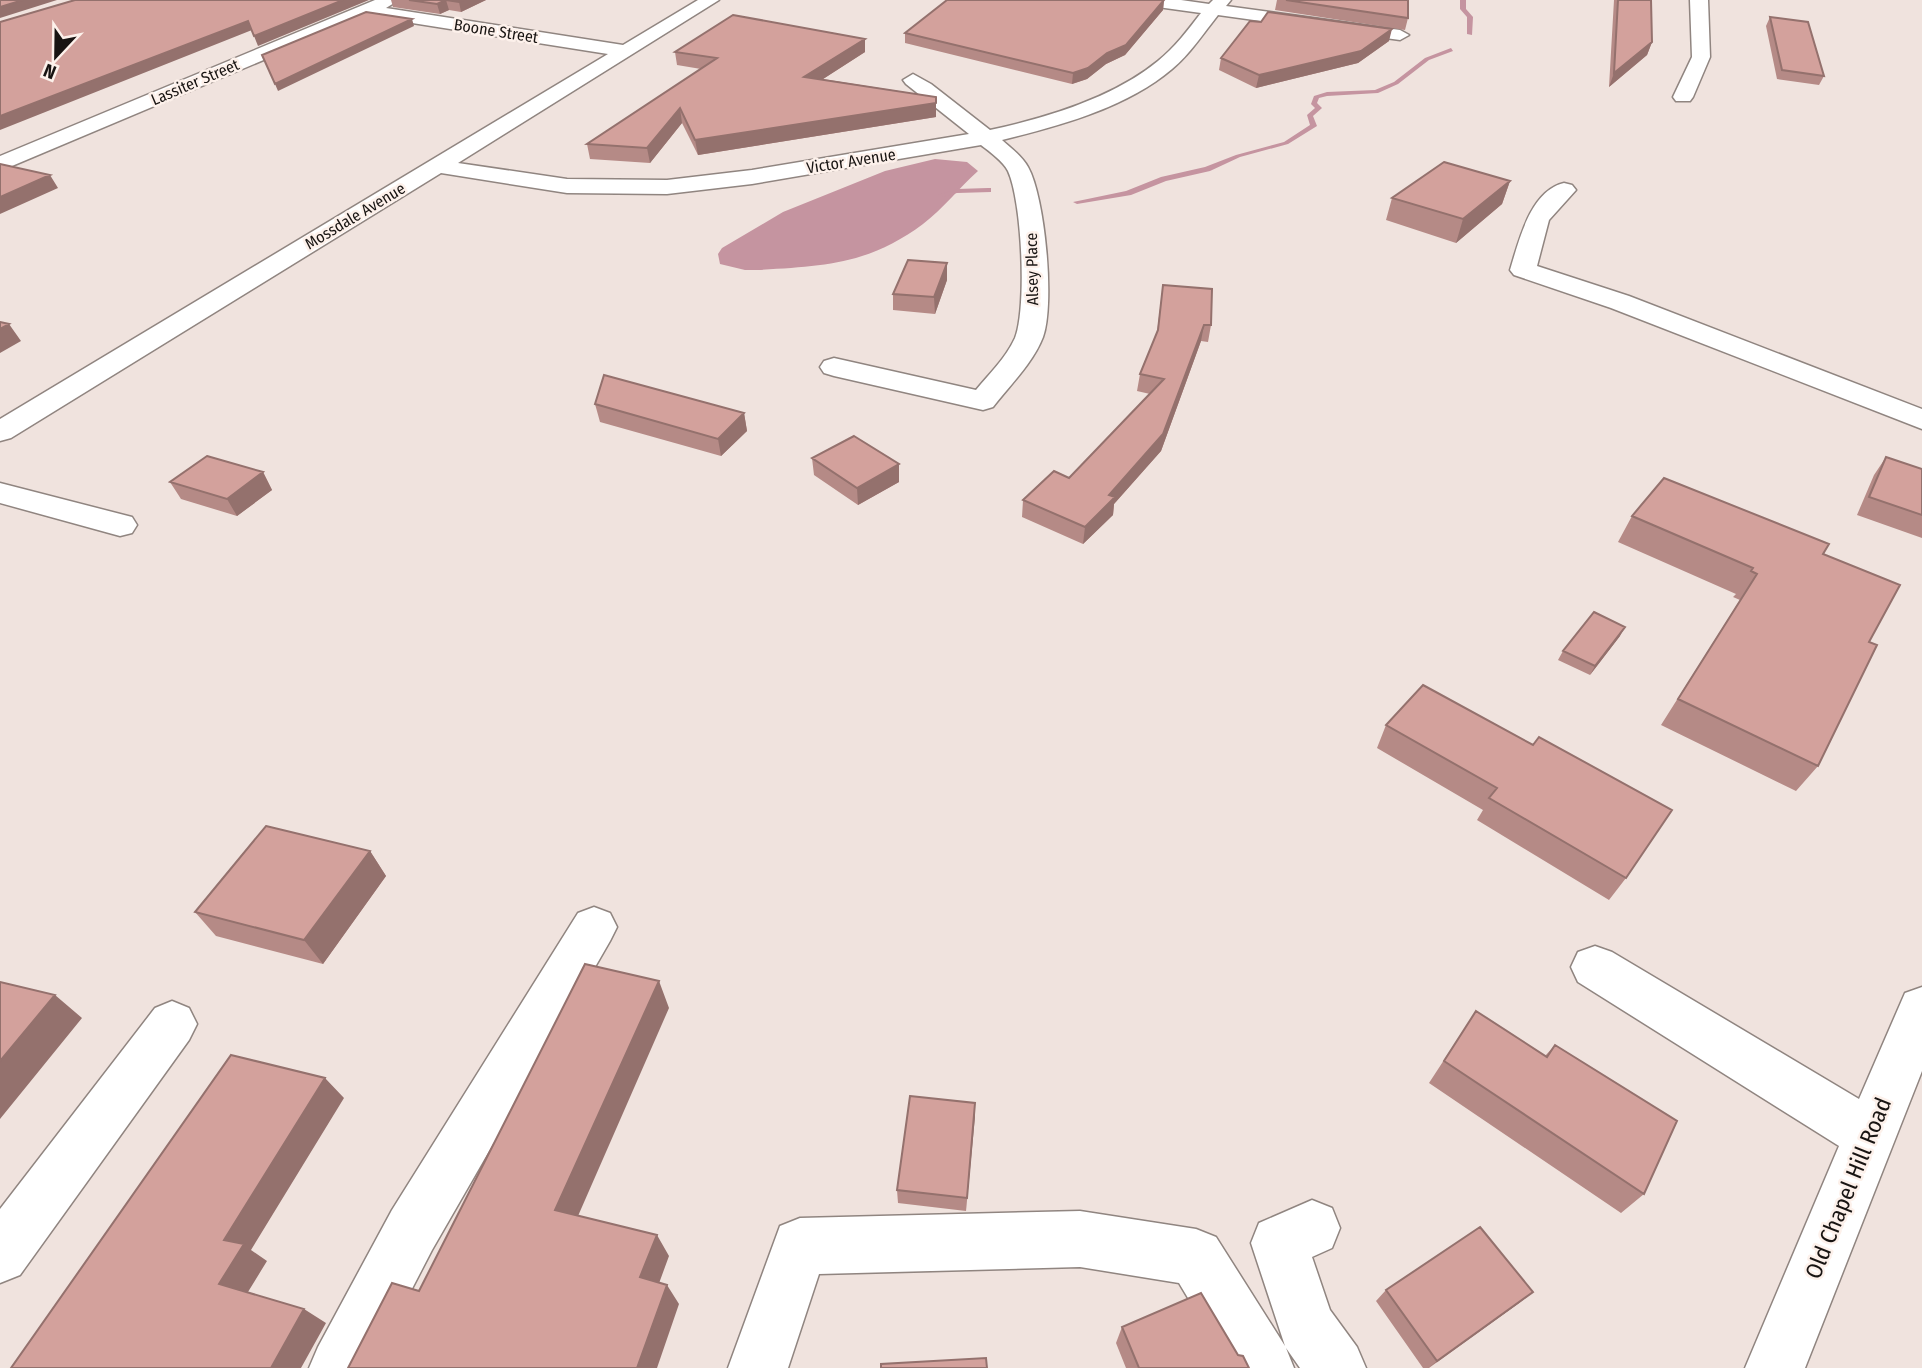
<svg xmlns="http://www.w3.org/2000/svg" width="1922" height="1368" font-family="'Fira Sans Condensed',sans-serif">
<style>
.water{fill:#c594a0}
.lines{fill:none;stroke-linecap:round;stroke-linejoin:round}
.stream{fill:#c594a0;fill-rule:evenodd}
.minor-casing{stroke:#908580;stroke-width:3}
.minor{fill:#fff;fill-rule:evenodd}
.wall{fill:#b58a86}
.shaded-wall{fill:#94716d}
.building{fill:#d3a19c;stroke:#94716d;stroke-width:2}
.labels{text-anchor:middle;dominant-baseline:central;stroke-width:5;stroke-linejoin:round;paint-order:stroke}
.far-street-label{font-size:16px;fill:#181412;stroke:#fdf1eb}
.near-street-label{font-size:23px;fill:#181412;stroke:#fdf1eb}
</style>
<rect width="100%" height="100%" fill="#f0e3de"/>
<!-- water -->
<path class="water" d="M935,159L967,162L978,171C959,188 943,209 923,224C868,265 823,266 758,270H745L720,264L718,254L722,248L783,212L885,171Z"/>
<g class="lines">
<!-- stream -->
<path class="stream" d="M1460,0H1466V9L1473,17L1472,35L1467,34V17L1460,9Z
M1451,48L1453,51L1429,60L1398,84L1378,93L1327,96L1319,98L1317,103L1322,108L1313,116L1317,126L1288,144L1240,157L1210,171L1166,181L1131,195L1077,204L1073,202L1126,191L1161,177L1205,167L1236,155L1284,142L1310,125L1307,115L1315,108L1311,104L1314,96L1327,92L1375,90L1394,82L1425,58Z
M988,188H991V192L957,193L942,197L938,195L957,189Z"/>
<defs>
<path id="minor" d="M375,0H399L386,8L623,45L698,0H719L458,163L567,179L667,180L752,170L969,134L906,84L903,80L913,74L931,84L990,130C1046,118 1113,98 1158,61C1175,47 1188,30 1201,13L1143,5L1134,0H1181L1209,4L1213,0H1231L1226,6L1400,30L1409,35L1400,40L1218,15C1203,34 1190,54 1172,69C1126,108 1059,126 1002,140C1011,148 1022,156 1028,167C1045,197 1055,304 1043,337C1033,363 1010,385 993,407L983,410L834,376L824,373L820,367L824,361L834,358L976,390C989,374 1006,358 1015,338C1027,308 1022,201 1008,171C1003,161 990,152 981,145L752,184L667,194L567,193L441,173L11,438L0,441V419L608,54L368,16L0,171V156Z
M1690,0H1708L1710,57L1693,97L1690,101H1676L1673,97L1692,57Z
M1564,183L1572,185L1576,190L1549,220L1537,266L1629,296L1922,409V429L1611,308L1514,275L1510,270C1519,241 1530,191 1564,183Z
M0,483L132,517L137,525L132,533L120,536L0,503Z
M594,907L610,913L617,927L610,941L432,1250L371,1368H309L318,1347L392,1210L578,913Z
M1595,946L1612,952L1859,1099L1905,993L1922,987V1071L1805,1368H1745L1839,1146L1578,982L1571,967L1578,952Z
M172,1001L189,1008L197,1024L189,1040L20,1275L0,1283V1209L155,1008Z
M1312,1200L1332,1208L1340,1228L1332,1248L1312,1257L1330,1310L1357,1347L1366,1368H1300L1286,1348L1294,1368H1230L1179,1283L1080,1267L819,1274L788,1368H728L780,1226L800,1218L1080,1211L1196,1229L1216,1237L1285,1346L1251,1243L1259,1223Z"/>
</defs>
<!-- minor casing -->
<use href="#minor" class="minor-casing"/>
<!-- minor -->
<use href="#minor" class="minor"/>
</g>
<!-- wall -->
<path class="wall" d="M391,0H486L461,12L449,10L440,14L393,7Z
M1164,0L1163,10L1125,55L1106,64L1087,79L1072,84L905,43V33Z
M1277,0H1408V18L1405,30L1275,10Z
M1614,0H1651L1652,42L1647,55L1609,87Z
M1770,17L1824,76L1819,85L1777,79L1766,26Z
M1389,41L1358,63L1256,88L1219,70L1221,58Z
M675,52H865L823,79L936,97V117L698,155L682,123L650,163L590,159L587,144L701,69L677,65Z
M1510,181L1502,204L1456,243L1386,220L1392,198Z
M947,263V280L935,314L893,310V294Z
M1163,285L1211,325L1208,342L1201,341L1161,451L1114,504L1113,515L1083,544L1022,517L1023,500L1069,478L1150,394L1137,391L1140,374L1157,332Z
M595,404L744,413L747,431L721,456L600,422Z
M1886,457L1922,469V538L1857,515L1874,475Z
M812,458L899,482L858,505L814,475Z
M263,472L272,490L237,516L181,499L170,482Z
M1632,516L1823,554L1869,642L1818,766L1796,791L1661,725L1740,600L1733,597L1736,594L1618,542Z
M1620,636L1590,675L1558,660L1563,651Z
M1386,725L1533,745L1626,878L1609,900L1477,820L1483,810L1377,748Z
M370,851L386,876L323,964L216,936L195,912Z
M1476,1011L1545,1056L1555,1045L1644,1194L1621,1213L1429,1083Z
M975,1103L966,1211L898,1203L897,1190Z
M1386,1290L1533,1292L1519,1303L1429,1368H1423L1376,1301Z
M1122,1327L1238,1355L1249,1368H1126L1116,1343Z"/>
<!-- shaded-wall -->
<path class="shaded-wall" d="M23,0H57L0,18V7Z
M343,0H369L258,46L254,36Z
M446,0L449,10L440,14L437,4Z
M463,0H486L461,12L459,2Z
M1164,0L1163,10L1125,55L1106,64L1087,79L1072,84L1073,73Z
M412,19L414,26L278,91L275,84Z
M248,21L252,30L0,130V116Z
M1392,29L1389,41L1358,63L1256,88L1259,75Z
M865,39V52L806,90L804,77Z
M1652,42L1647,55L1609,87L1614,73Z
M936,103V117L698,155L695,140Z
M680,108L682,123L650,163L647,148Z
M50,175L58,188L0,214V197Z
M1510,181L1502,204L1456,243L1463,219Z
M947,263V280L935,314L934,297Z
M9,324L21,341L0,353V329Z
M1204,325L1201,341L1161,451L1114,504L1113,515L1083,544L1085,527L1109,495Z
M744,413L747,431L721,456L718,439Z
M899,464V482L858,505L857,488Z
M263,472L272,490L237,516L227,499Z
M1625,627L1620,636L1590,675L1595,666Z
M370,851L386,876L323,964L304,940Z
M659,981L669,1008L571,1232L555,1210Z
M55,995L82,1018L0,1119V1061Z
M325,1078L344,1098L251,1250L267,1261L243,1300L219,1284L224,1240Z
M975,1103V1117L966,1211L967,1198Z
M657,1235L669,1256L654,1297L640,1277Z
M667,1285L679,1304L657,1368H637Z
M1533,1292L1519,1303L1428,1368L1437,1361Z
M304,1309L326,1323L301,1368H271Z"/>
<!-- building -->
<path class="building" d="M0,0H23L0,7Z
M75,0H343L254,36L248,21L0,116V22Z
M409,0H463L459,2L446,0L437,4Z
M947,0H1164L1126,45L1107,53L1088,68L1073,73L905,33Z
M1286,0H1408V18Z
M1618,0H1651L1652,42L1614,73Z
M366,12L412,19L275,84L262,55Z
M1268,12L1392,29L1361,51L1259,75L1221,58L1250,21L1261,22Z
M733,15L865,39L804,77L936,97V103L695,140L680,108L647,148L587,144L717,58L675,52Z
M1770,17L1808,22L1824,76L1782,70Z
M1444,162L1510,181L1463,219L1392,198Z
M0,164L50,175L0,197Z
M908,260L947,263L934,297L893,294Z
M1163,285L1212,289L1211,325H1204L1163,434L1109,495L1115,497L1085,527L1023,500L1054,471L1069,478L1164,379L1140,374L1158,330Z
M0,322L9,324L0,329Z
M604,375L744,413L718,439L595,404Z
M854,436L899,464L857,488L812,458Z
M207,456L263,472L227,499L170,482Z
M1886,457L1922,469V515L1869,497Z
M1664,478L1829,544L1823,554L1900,585L1869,642L1877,645L1818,766L1678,699L1757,574L1751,571L1753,568L1632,516Z
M1594,612L1625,627L1595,666L1563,651Z
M1423,685L1533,745L1539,737L1672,810L1626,878L1489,798L1497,788L1386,725Z
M266,826L370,851L304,940L195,912Z
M585,964L659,981L555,1210L657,1235L640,1277L667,1285L637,1368H348L392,1283L419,1291Z
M0,982L55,995L0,1061Z
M1476,1011L1547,1057L1555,1045L1677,1121L1644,1194L1444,1061Z
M231,1055L325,1078L224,1240L244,1244L219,1284L304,1309L271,1368H11Z
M910,1096L975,1103L967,1198L897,1190Z
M1480,1227L1533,1292L1437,1361L1386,1290Z
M1201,1293L1238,1355L1243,1356L1249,1368H1139L1122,1327Z
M986,1358L987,1368H881V1364Z"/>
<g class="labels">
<!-- far-street labels -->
<g class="far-street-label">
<text transform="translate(496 31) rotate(9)">Boone Street</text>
<text transform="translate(195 82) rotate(-23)">Lassiter Street</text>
<text transform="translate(851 161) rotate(-9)">Victor Avenue</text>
<text transform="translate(355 216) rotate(-31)">Mossdale Avenue</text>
<text transform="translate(1032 269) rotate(-91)">Alsey Place</text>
</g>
<!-- near-street labels -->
<g class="near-street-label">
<text transform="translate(1848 1188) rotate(-68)">Old Chapel Hill Road</text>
</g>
</g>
<!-- north arrow -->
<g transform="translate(56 56) rotate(202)" stroke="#fdf1eb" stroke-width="5" paint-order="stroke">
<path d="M0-5L12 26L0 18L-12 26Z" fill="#181412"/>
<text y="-10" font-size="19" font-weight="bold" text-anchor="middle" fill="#181412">N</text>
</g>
</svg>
